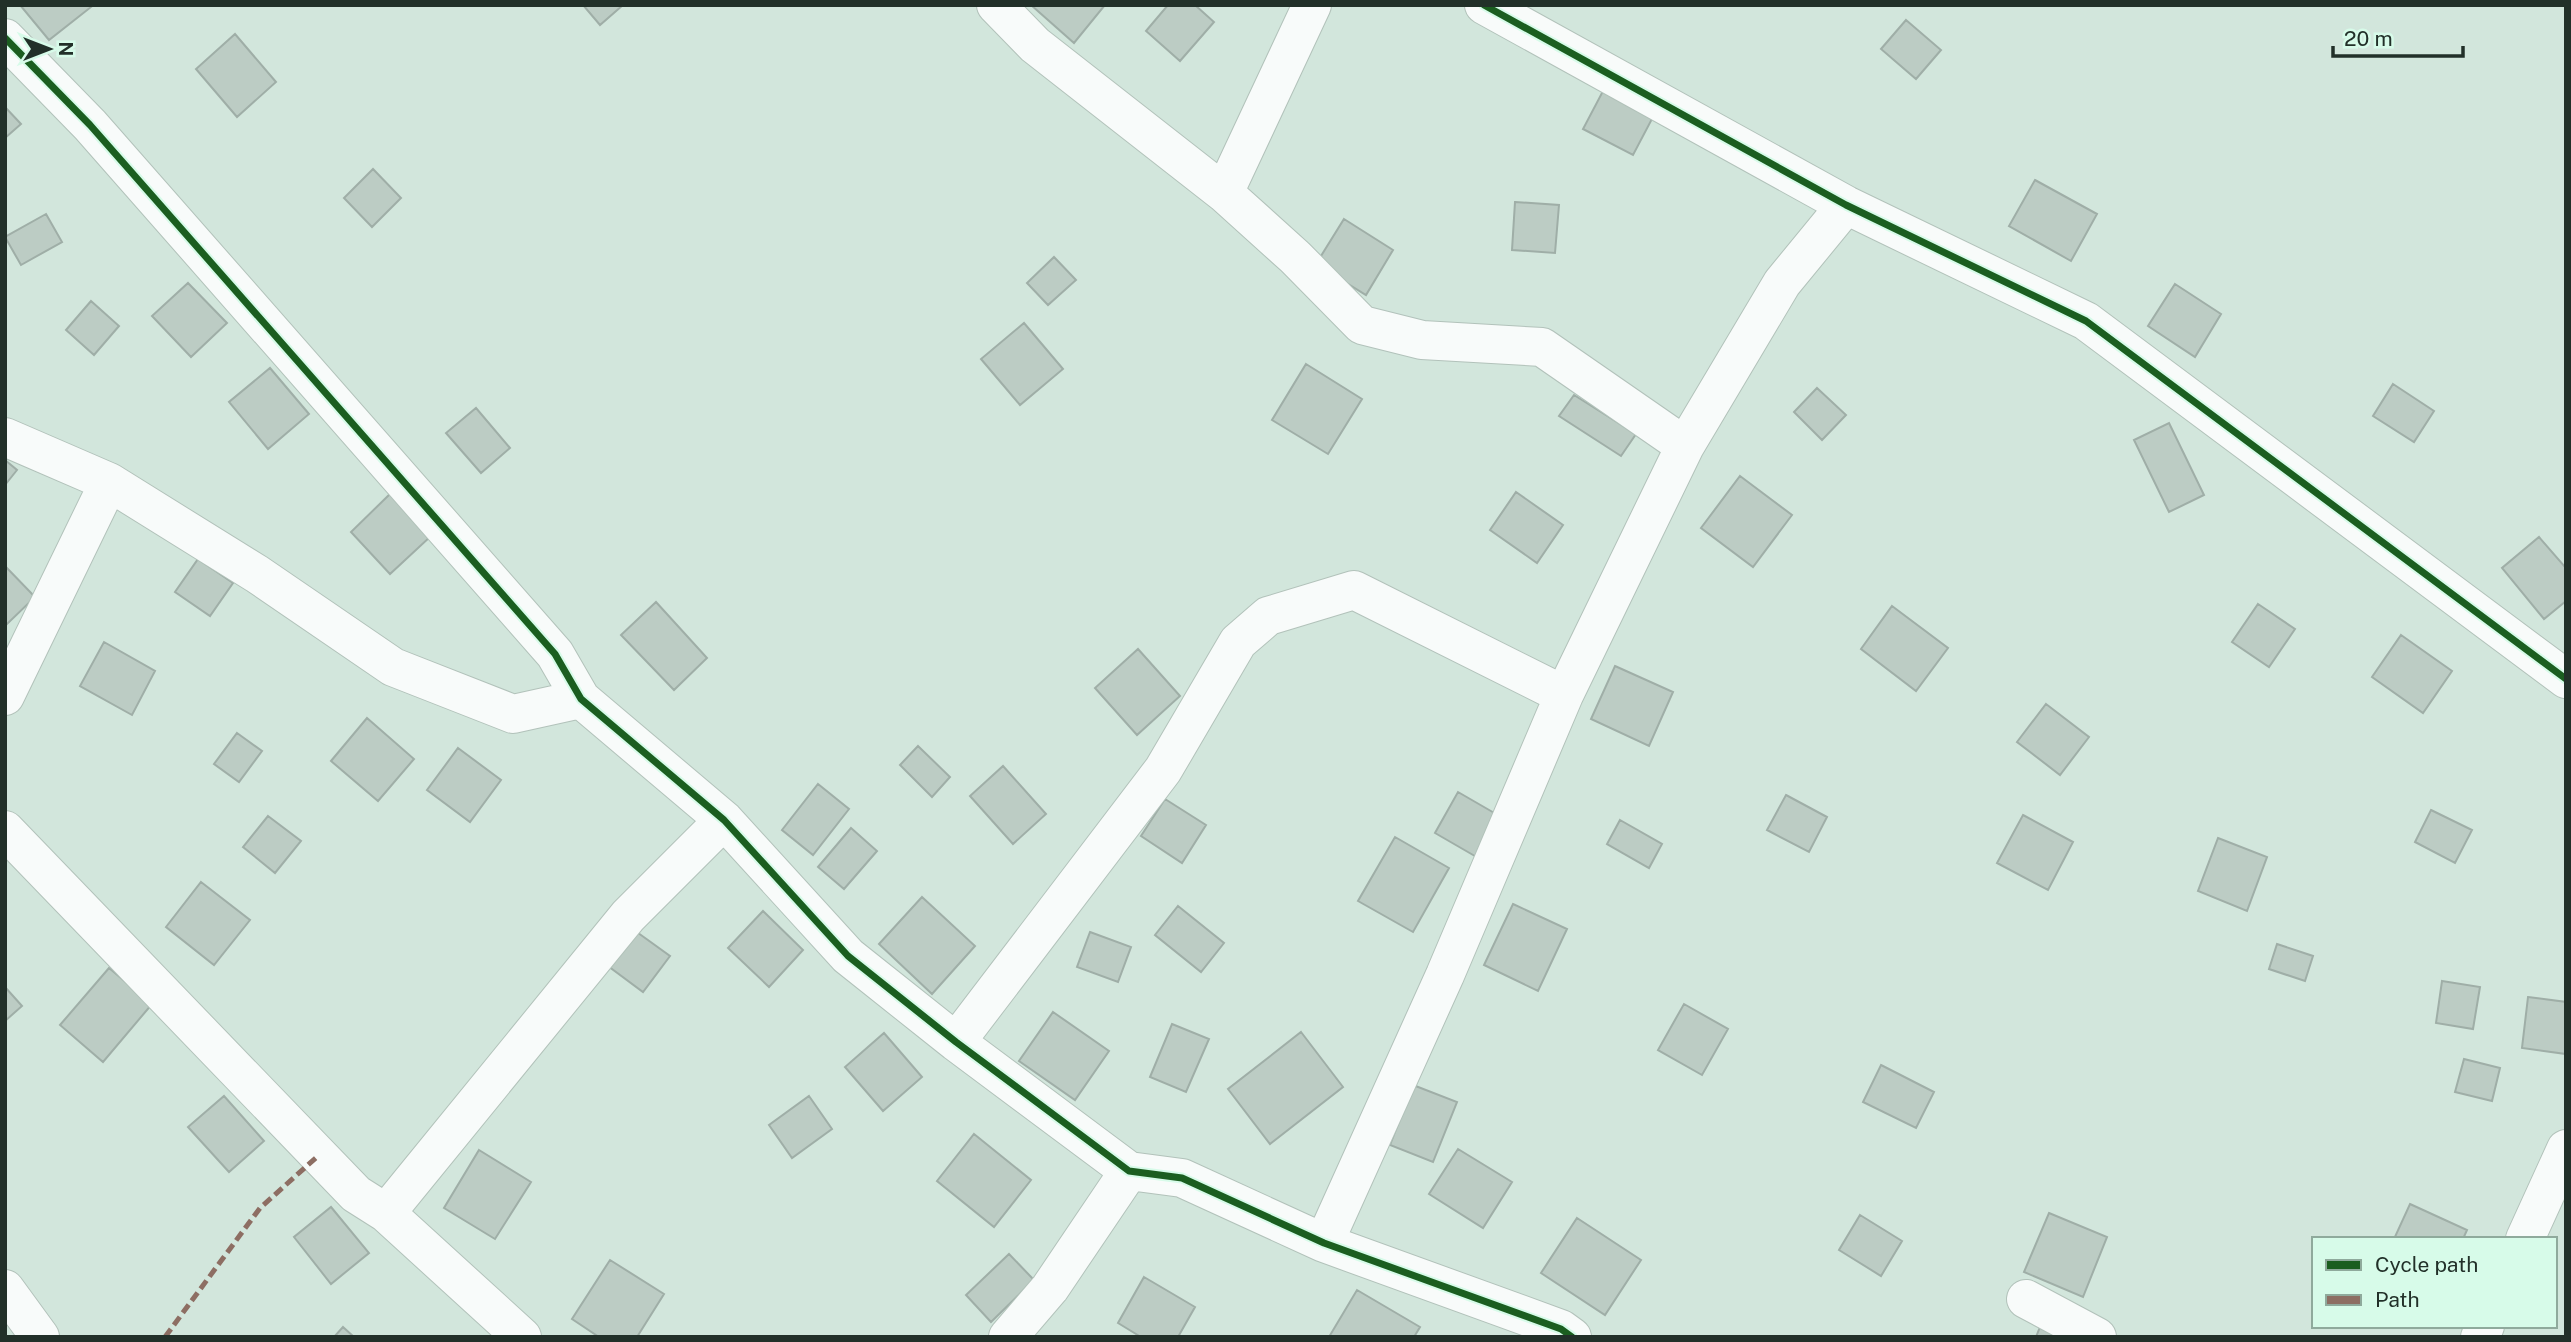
<svg xmlns="http://www.w3.org/2000/svg" width="2571" height="1342" font-family="'Public Sans',sans-serif">
<style>
.building{fill:#bcccc4;stroke:#9faea7;stroke-width:2}
.lines{fill:none;stroke-linecap:round;stroke-linejoin:round}
.minor-casing{stroke:#b2c2ba;stroke-width:40}
.minor{stroke:#f8fbfa;stroke-width:38}
.quiet{stroke:#8d6e63;stroke-width:5;stroke-dasharray:10 5;stroke-linecap:butt}
.cycleway-casing{stroke:#d7fbe9;stroke-width:11}
.cycleway{stroke:#1b5e20;stroke-width:7}
</style>
<rect width="100%" height="100%" fill="#d2e6dc"/>
<!-- building -->
<path class="building" d="M20,5H89L91,7L49,40Z
M583,5H623L600,25Z
M1031,5H1105L1074,43Z
M1168,5H1195L1214,22L1180,61L1146,31Z
M1906,20L1941,50L1916,79L1881,49Z
M235,34L276,82L237,117L196,69Z
M1603,91L1653,117L1633,155L1583,129Z
M5,107L21,124L5,138Z
M373,169L401,198L372,227L344,198Z
M2035,180L2097,214L2071,261L2009,226Z
M1515,202L1559,205L1555,253L1512,250Z
M46,214L62,242L21,265L5,237Z
M1344,219L1393,250L1366,295L1316,264Z
M1054,257L1076,280L1048,305L1027,283Z
M188,283L227,323L191,357L152,316Z
M2175,284L2221,314L2195,357L2148,326Z
M91,301L119,326L94,355L66,330Z
M1024,323L1063,369L1020,405L981,359Z
M1306,364L1362,399L1328,454L1272,420Z
M270,368L309,414L268,449L229,402Z
M2393,384L2434,411L2414,442L2373,416Z
M1817,388L1846,415L1822,440L1794,412Z
M1574,395L1636,434L1621,456L1559,416Z
M476,408L510,448L481,473L446,433Z
M2169,423L2204,495L2169,512L2134,440Z
M5,460L17,470L5,485Z
M1740,476L1792,515L1753,567L1701,528Z
M1516,492L1563,525L1537,563L1490,530Z
M391,493L431,536L390,574L351,532Z
M2539,537L2566,568V601L2544,619L2502,568Z
M198,559L233,583L210,616L175,592Z
M5,566L35,597L5,626Z
M656,602L707,658L674,690L621,635Z
M2258,604L2295,629L2269,667L2232,642Z
M1892,606L1948,648L1916,691L1861,649Z
M2401,635L2452,671L2423,713L2372,677Z
M104,642L155,671L132,715L80,686Z
M1138,649L1180,696L1137,735L1095,688Z
M1615,666L1673,692L1649,746L1591,719Z
M2046,704L2089,737L2060,775L2017,742Z
M367,718L414,759L378,801L331,761Z
M237,733L262,751L239,782L214,764Z
M918,746L950,777L932,797L900,765Z
M458,748L501,780L470,822L427,790Z
M1003,766L1046,814L1013,844L970,796Z
M818,784L849,809L813,855L782,830Z
M1458,792L1503,818L1480,859L1435,833Z
M1786,795L1827,817L1809,852L1767,830Z
M1165,799L1206,825L1182,863L1141,836Z
M2431,810L2472,830L2455,863L2415,842Z
M2023,815L2073,842L2048,890L1997,863Z
M268,816L301,841L275,873L243,847Z
M1620,820L1662,844L1649,868L1607,844Z
M851,828L877,851L844,889L818,867Z
M1395,837L1449,868L1413,932L1358,901Z
M2218,838L2267,857L2247,911L2198,891Z
M201,882L250,920L214,965L166,927Z
M922,897L975,946L932,994L879,944Z
M1513,904L1567,929L1538,991L1484,965Z
M1178,906L1224,943L1201,972L1155,935Z
M763,911L803,950L769,987L728,948Z
M634,930L670,956L643,992L608,966Z
M1090,932L1131,947L1118,982L1077,967Z
M2277,944L2313,956L2305,981L2269,969Z
M109,968L152,1004L103,1062L60,1025Z
M2442,981L2480,987L2473,1029L2436,1023Z
M5,987L22,1006L5,1021Z
M2528,997L2566,1002V1054L2522,1048Z
M1684,1004L1728,1029L1702,1075L1658,1050Z
M1053,1012L1109,1051L1075,1100L1019,1061Z
M1172,1024L1209,1039L1186,1092L1150,1077Z
M1301,1032L1343,1087L1270,1144L1228,1089Z
M884,1033L922,1077L883,1111L845,1067Z
M2464,1059L2500,1068L2492,1101L2455,1092Z
M1881,1065L1934,1092L1916,1128L1863,1102Z
M1413,1085L1457,1102L1433,1162L1390,1145Z
M224,1096L264,1141L229,1172L188,1127Z
M809,1096L832,1129L792,1158L769,1125Z
M974,1134L1031,1180L994,1227L937,1181Z
M1458,1149L1512,1182L1483,1228L1429,1194Z
M479,1150L531,1182L495,1239L444,1208Z
M2410,1204L2467,1230L2463,1239H2394Z
M331,1207L369,1253L331,1284L294,1237Z
M2049,1213L2107,1237L2083,1297L2024,1272Z
M1860,1215L1902,1241L1881,1276L1839,1250Z
M1577,1218L1641,1260L1605,1315L1541,1273Z
M1009,1254L1034,1280L991,1322L966,1295Z
M610,1260L664,1294L637,1337H599L572,1319Z
M1144,1277L1195,1307L1178,1337H1141L1118,1323Z
M1357,1290L1420,1327L1414,1337H1329Z
M2042,1322L2077,1337H2036Z
M343,1327L354,1337H334Z"/>
<g class="lines">
<defs>
<path id="minor" d="M996,5L1035,45L1224,193L1295,257L1362,325L1422,340L1542,347L1685,446
M1484,5L1846,205L2086,321L2566,679
M5,38L90,125L555,654L581,699L724,820L848,956L956,1042L1129,1171L1182,1178L1324,1243L1561,1329L1572,1337
M1224,193L1312,5
M5,437L109,482L5,696
M109,482L257,574L393,667L513,714L581,699
M5,830L356,1194L386,1213L522,1337
M956,1042L1163,770L1238,642L1268,616L1354,590L1564,695
M386,1213L628,916L724,820
M2525,1239L2566,1149
M1324,1243L1445,975L1564,695L1685,446L1782,283L1846,205
M5,1289L40,1337
M2026,1299L2097,1337
M1008,1337L1050,1288L1129,1171
M2480,1337L2485,1326"/>
</defs>
<!-- minor casing -->
<use href="#minor" class="minor-casing"/>
<!-- minor -->
<use href="#minor" class="minor"/>
<!-- quiet -->
<path class="quiet" d="M165,1337L260,1208L319,1155"/>
<defs>
<path id="cycleway" d="M1484,5L1846,205L2086,321L2566,679
M5,38L90,125L555,654L581,699L724,820L848,956L956,1042L1129,1171L1182,1178L1324,1243L1561,1329L1572,1337"/>
</defs>
<!-- cycleway casing -->
<use href="#cycleway" class="cycleway-casing"/>
<!-- cycleway -->
<use href="#cycleway" class="cycleway"/>
</g>
<!-- border -->
<rect width="2571" height="1342" fill="none" stroke="#223029" stroke-width="14"/>
<!-- legend -->
<rect x="2312" y="1237" width="245" height="91" fill="#d7fbe9" stroke="#8faa9c" stroke-width="2"/>
<rect x="2326" y="1260" width="35" height="10" fill="#1b5e20" stroke="#8faa9c" stroke-width="2"/>
<text x="2375" y="1272" font-size="21" fill="#223029">Cycle path</text>
<rect x="2326" y="1295" width="35" height="10" fill="#8d6e63" stroke="#8faa9c" stroke-width="2"/>
<text x="2375" y="1307" font-size="21" fill="#223029">Path</text>
<!-- north arrow -->
<g transform="translate(49 49) rotate(90)" stroke="#d7fbe9" stroke-width="5" paint-order="stroke">
<path d="M0-5L12 26L0 18L-12 26Z" fill="#223029"/>
<text y="-10" font-size="19" font-weight="bold" text-anchor="middle" fill="#223029">N</text>
</g>
<!-- scale -->
<path d="M2333 46v10h130v-10" fill="none" stroke="#223029" stroke-width="3.5"/>
<text x="2344" y="46" font-size="21" fill="#223029" stroke="#d7fbe9" stroke-width="5" paint-order="stroke">20 m</text>
</svg>
